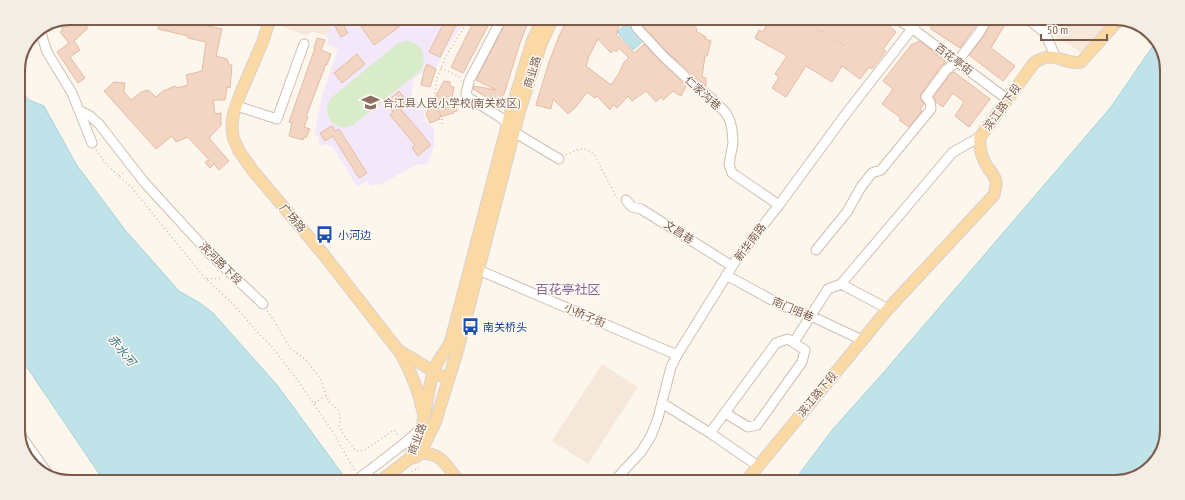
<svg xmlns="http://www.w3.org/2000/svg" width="1185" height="500" font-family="'PT Sans Narrow','Noto Sans SC',sans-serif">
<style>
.residential{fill:#f5e8da}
.education{fill:#f3e8fa}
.green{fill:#d8ecc9}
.water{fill:#bfe3e8;stroke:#a5d3da}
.building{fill:#f3d5c3;stroke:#e6bba3;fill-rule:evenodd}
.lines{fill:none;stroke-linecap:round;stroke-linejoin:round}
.minor-casing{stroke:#d1beb0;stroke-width:11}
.major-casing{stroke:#dad1cd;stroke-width:13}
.path{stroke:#d9b8a5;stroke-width:1.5;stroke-dasharray:1 3;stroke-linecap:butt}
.minor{stroke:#fff;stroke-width:9}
.major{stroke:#fbd9a5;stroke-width:11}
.minor-bridge-casing{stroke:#d1beb0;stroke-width:11;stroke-linecap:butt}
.minor-bridge{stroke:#fff;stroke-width:9}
.labels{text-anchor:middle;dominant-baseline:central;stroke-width:3;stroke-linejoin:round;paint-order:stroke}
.street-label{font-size:11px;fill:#7a5c4d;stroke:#fffaf3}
.education-label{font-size:11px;fill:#785e54;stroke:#fffaf3;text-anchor:start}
.transit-label{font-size:11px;fill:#164399;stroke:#fffaf3;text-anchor:start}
.water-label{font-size:12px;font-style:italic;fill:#437c86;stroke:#fffaf3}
.quarter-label{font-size:13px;fill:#846695;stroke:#fffaf3}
.rim{fill:none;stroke:#7a5c4d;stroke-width:2}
</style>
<rect width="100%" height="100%" fill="#fdf6ec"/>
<!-- residential -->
<path class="residential" d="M279,19H328L331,31L327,35L312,32L306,35H304L276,24Z
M1066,22H1112L1085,55L1054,35Z
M602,364L638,387L588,464L552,441Z"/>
<!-- education -->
<path class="education" d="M328,19H471L464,24L451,41L444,51L436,69L424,71L414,79L411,96L415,99L422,108L426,121L434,128V146L428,163L413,166L382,184L371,186L367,181L357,187L333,147L326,144L319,146V137L314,136L322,96L338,49L327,44L329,38L327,37V35L331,31Z"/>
<!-- green -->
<path class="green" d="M407,41C423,43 428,58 420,71L353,125C334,133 320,115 331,98L398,43Z"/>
<!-- water -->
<path class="water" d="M625,25L629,27H630L643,41L633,50L617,32Z
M1157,40L1167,66L1163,450L1144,473L1115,482L794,481L833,429L884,372L1111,107Z
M18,88L29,100L44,106L76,164L125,230L179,291L200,303L213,313L277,385L346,479L102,478L18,354Z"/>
<!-- building -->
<path class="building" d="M70,18H78L88,28L74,41L80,50L70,57L85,78L78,83L57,52L69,43L60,32L63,30L59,23Z
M160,18H170L191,23V22L222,29L216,56L227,59L229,65H232L230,88L227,87L225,100H213L215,114L221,113V125L209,138L229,161L219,170L214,164L210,168L205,162L209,160L188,137L176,142L172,136L156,149L104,91L114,82L125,83L124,92L131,100L141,92L148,90L156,97L163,91L175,86L177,88L188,85L186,75L202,71L206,42L188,38V36L158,29Z
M331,19H340L348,33L341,37Z
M356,19H375L378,23L383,19H394L399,27L374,45Z
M446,19H459L440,57L429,52Z
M475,19L491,20L463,73L451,67Z
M507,20H529L520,43L504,94L498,102L491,100L473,89L474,86L496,90L476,80Z
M567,20H622L616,34L634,53L644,44L660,61L686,86L681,96L673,91L663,100L661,97L656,102L646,91L632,101L628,96L617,108L613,105L610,110L597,96L595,98L587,92L576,107L568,114L553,99L551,109L536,105L549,62L560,34ZM598,39L611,53L614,50L616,52L619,48L629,58L624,62L618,75L611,85L586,66L589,56Z
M645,20H648L653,25L658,20H685L697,29L696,31L706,37L705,39L711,41L707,56H705L702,77L706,78V86L668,53L642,25V23Z
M769,21H884L896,32L883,49L886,51L872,69L869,67L860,79L842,66L832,82L806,66L786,97L772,88L779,77L775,74L787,56L755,38L759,30L763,32Z
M933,21H979L960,48L931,29V25Z
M992,21H1007L991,48L1015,66L1003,81L969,55L984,36Z
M317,38L325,40L321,50L331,54L327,65L326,64L310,106L306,117H308L304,127L310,129L306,138L304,137L303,140L289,136L292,123L289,122L315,48H314Z
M920,41L946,62L941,66L921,94L920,99L924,104L920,109L922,111L909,127L899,120L901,118L882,104L893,89L883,81L911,45Z
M357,54L365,64L342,83L334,73Z
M427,64L436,69L430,87L421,85L424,71Z
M954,72L990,99L969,127L955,116L964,102L953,93L943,107L936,102L934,97L950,74Z
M444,81L450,82V86L454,87L452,98L457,111L453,112L454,113L439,117L440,119L430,123L426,114Z
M399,91L407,101L399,107L431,145L418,156L412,148L415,145L390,115L393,112L385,103Z
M332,126L335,131L339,129L367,173L359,178L333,136L325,141L320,133Z"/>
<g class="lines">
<defs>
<path id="minor" d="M501,20L469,81L466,94L469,98L500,117L507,123L514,132L559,159
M634,20L637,28L664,57L690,81L710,97L726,113L730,121L732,130L733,143L729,164L732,173L779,205
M900,21L913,29L1007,99
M1033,23L1045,33L1056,58
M40,30L47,52L72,93L92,143
M1045,33L1054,22
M237,106L277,119L304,44
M80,111L90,116L99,124L144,182L210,254L263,304
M626,200L632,207L641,209L732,266
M816,250L847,212L861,187L872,173L881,170L931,109L930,102L926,97L946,70L957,62L979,33L986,21
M474,268L677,355
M726,275L781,305L811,316L862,340
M841,284L888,309
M794,342L828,289L841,284L953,152L980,137
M662,403L710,433L758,466
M18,432L51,478
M710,433L776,343L788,339L805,350L802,362L757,425L748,427L725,413
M401,446L422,428
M615,480L641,452L651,436L658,418L671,367L677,355L738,257L779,205L845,115L918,21"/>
<path id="major" d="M270,19L263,41L239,97L233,116L232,126L233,137L239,151L254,172L324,255L398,350L448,380
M400,352C411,372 419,390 423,412
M420,453C442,453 445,464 458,480
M410,457C425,430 426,401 433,371C437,360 447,351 451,340L511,111L532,42L542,20
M383,479L409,459L416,457L420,453L435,423L458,349L519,113L541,44L552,20
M746,481L888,309L994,195C995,191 996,186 996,182C995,176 991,172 988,168C982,159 979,148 980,137L1034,63C1054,48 1064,66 1081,62L1117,22"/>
</defs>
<!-- minor casing -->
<use href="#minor" class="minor-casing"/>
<!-- major casing -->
<use href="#major" class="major-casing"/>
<!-- path -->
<path class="path" d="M819,30L824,32
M837,40L844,45
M441,68L460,77
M442,124V119L434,99L437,78L447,54L465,26L472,19
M96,150L108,166L132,188L204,277L234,305L258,333L272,347L298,381L331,429L355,471
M566,155L579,149H585L594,154L617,198
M119,176L126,171
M207,279L223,278
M267,311L273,319L290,348L305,359L320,378L329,402L339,411L340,418L339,425L343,434L356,451H363L394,430L399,436
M315,403L326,396
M402,479L419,467"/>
<!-- minor -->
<use href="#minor" class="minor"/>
<!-- major -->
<use href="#major" class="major"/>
<defs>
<path id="minor-bridge" d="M358,479L401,446"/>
</defs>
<!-- minor-bridge casing -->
<use href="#minor-bridge" class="minor-bridge-casing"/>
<!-- minor-bridge -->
<use href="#minor-bridge" class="minor-bridge"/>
</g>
<!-- icons -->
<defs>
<symbol id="school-bare" viewBox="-9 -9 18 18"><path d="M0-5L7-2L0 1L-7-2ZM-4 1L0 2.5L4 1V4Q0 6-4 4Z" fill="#8d6e63" stroke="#fffaf3" stroke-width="2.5" paint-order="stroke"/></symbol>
<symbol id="bus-bare" viewBox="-9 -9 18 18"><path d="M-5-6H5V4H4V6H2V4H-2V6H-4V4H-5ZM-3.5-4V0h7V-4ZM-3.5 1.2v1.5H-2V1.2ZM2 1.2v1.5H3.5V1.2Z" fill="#1a4fb4" stroke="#fffaf3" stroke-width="2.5" paint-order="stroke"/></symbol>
</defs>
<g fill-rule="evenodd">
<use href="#school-bare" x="358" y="90" width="25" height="25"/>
<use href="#bus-bare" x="312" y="222" width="25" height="25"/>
<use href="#bus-bare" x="458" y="314" width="25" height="25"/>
</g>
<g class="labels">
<!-- street labels -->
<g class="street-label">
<text transform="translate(954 59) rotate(37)">百花亭街</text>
<text transform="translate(532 72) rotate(-73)">商业路</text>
<text transform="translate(703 93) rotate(42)">仁家沟巷</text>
<text transform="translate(1002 107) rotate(-54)">滨江路下段</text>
<text transform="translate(293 218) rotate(50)">广场路</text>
<text transform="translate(679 232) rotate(33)">文昌巷</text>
<text transform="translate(750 242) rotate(-53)">新华南路</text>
<text transform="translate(221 263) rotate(45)">滨河路下段</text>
<text transform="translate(793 309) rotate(23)">南门咀巷</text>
<text transform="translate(585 315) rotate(23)">小桥子街</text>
<text transform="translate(817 394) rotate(-50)">滨江路下段</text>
<text transform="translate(417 439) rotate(-70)">商业路</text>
</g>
<!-- education labels -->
<g class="education-label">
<text x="383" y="103">合江县人民小学校(南关校区)</text>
</g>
<!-- transit labels -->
<g class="transit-label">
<text x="338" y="235">小河边</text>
<text x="483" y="327">南关桥头</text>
</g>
<!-- water labels -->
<g class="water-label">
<text transform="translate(122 350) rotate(51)">赤水河</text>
</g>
<!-- quarter labels -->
<g class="quarter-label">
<text x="568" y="289">百花亭社区</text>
</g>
</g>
<!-- crop -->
<path d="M0 0H1185V500H0ZM70 25H1115A45 45 0 0 1 1160 70V430A45 45 0 0 1 1115 475H70A45 45 0 0 1 25 430V70A45 45 0 0 1 70 25Z" fill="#f4ede6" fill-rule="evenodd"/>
<path class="rim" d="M70 25H1115A45 45 0 0 1 1160 70V430A45 45 0 0 1 1115 475H70A45 45 0 0 1 25 430V70A45 45 0 0 1 70 25Z"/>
<!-- scale -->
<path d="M1041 34v6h66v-6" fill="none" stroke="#7a5c4d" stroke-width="2"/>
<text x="1047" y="34" font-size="12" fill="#7a5c4d" stroke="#fffaf3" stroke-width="3" paint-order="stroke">50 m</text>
</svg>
